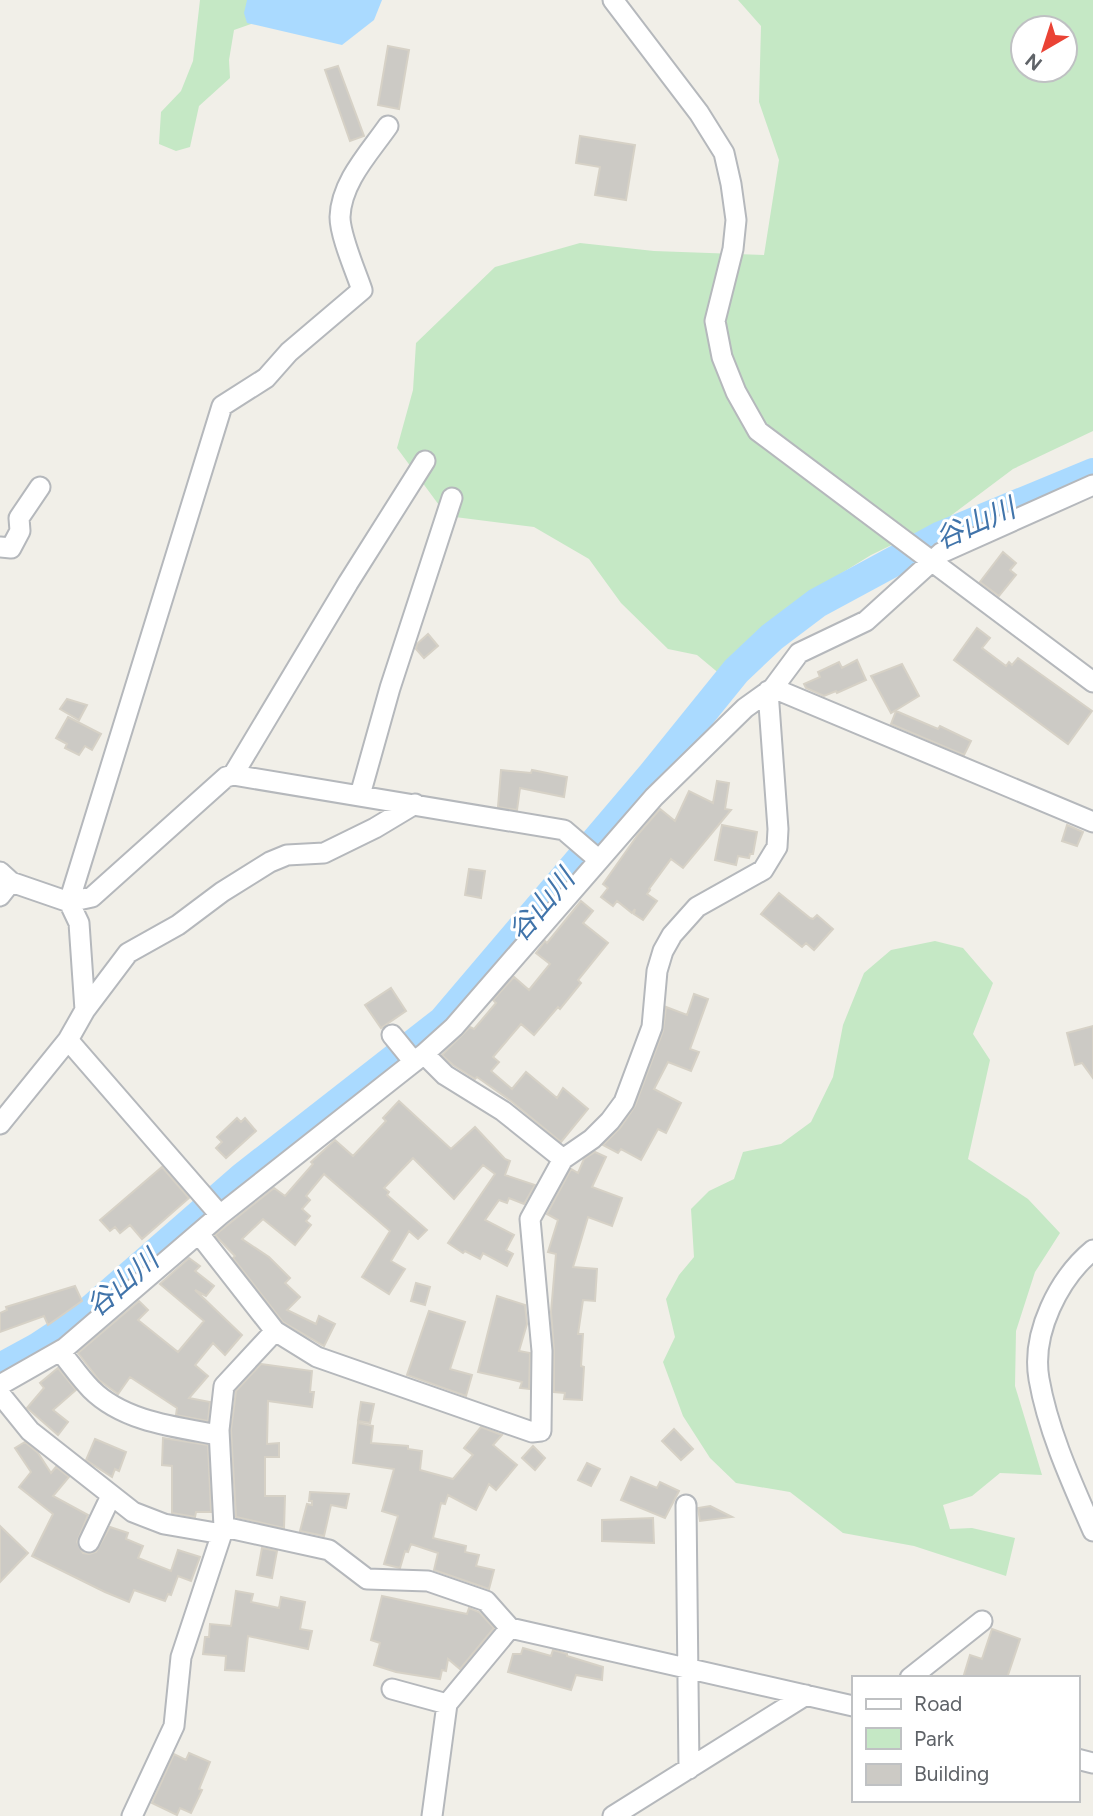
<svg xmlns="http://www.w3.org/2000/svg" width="1093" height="1816" font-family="Figtree,'Noto Sans JP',sans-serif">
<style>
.green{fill:#c5e8c5;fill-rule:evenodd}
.water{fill:#aadaff}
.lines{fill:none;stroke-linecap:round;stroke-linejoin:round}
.river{stroke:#aadaff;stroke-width:30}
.building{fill:#cccac5;stroke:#d6d1c6;stroke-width:2}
.minor-casing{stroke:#b5b8bc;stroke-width:23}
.minor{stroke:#fff;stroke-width:19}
.labels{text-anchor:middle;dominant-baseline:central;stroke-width:6;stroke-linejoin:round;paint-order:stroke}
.water-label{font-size:28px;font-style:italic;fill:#4174aa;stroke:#fff}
</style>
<rect width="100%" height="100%" fill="#f1efe8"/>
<!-- green -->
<path class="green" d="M200,0H292L293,9L234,30L229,60L230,78L199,106L190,147L176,151L159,144L161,112L181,91L193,61Z
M738,0H1093V431L1013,469L949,517L871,555L824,584L773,619L721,675L697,655L668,649L621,603L589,559L534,527L447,516L397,448L413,390L416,343L495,267L580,243L654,251L764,255L779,160L759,102L761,26ZM1023,28H1065V70H1023Z
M935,941L963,948L993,983L973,1034L990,1060L968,1159L1028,1199L1060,1233L1035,1272L1016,1331L1015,1386L1042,1475L1000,1473L972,1496L943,1505L950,1529L972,1528L1015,1538L1006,1576L914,1546L843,1533L790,1492L736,1483L710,1458L683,1416L663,1362L675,1337L666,1299L679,1275L694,1257L691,1209L709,1191L734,1179L743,1152L781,1144L811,1122L833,1077L843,1025L864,973L891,950Z"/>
<!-- water -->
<path class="water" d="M247,0H382L374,20L342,45L247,23L244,13Z"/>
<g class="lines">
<!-- river -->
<path class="river" d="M0,1368L37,1348L78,1321L243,1177L443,1021L652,775L736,671L772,637L817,603L941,536L1093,473"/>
</g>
<!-- building -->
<path class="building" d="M388,46L409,50L399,109L378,105Z
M338,66L364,136L350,141L325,70Z
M580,136L635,145L626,200L595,195L600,167L576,163Z
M1003,552L1016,563L1010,570L1016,575L999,596L980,582Z
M977,628L990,638L982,648L1006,666L1009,662L1012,665L1018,658L1092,711L1068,744L954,660Z
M428,634L438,646L424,658L416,649L417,644Z
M857,660L866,680L837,693L836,691L824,696L806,688L804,684L820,677L818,672L839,662L842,668Z
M902,664L919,696L891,713L871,676Z
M67,699L87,705L79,720L60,709Z
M896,711L938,729L940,726L971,741L964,755L891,724Z
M68,717L101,734L92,750L85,746L79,755L65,748L67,744L56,738Z
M501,770L531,773L532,770L567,777L564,797L520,788L517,810L498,807Z
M717,781L729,783L725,809L731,810L683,868L671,859L649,889L650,890L647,894L657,901L643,920L634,914L635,909L632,913L617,901L613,906L601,897L608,888L603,884L639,833L660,809L675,821L689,791L713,803Z
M722,825L757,832L753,854H750L749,858L738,856L736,865L715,860Z
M1067,825L1083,832L1077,846L1062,841Z
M469,869L485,871L481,898L465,895Z
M779,893L810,918L813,919L817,915L833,929L814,950L806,943L802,947L761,914Z
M581,901L593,911L583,923L608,943L578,980L581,983L560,1009L558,1007L534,1035L521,1024L493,1057L499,1062L491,1071L512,1089L526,1072L557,1098L563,1088L588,1109L561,1142L511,1101L477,1077L475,1079L453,1065L442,1055L470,1027L474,1029L496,1003L493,1000L514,977L529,990L550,964L536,953L545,941L547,943Z
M391,988L406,1011L381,1028L365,1005Z
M694,994L708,999L690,1049L699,1052L691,1071L668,1062L654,1089L681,1103L666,1133L658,1129L641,1160L621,1149L618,1153L603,1145L620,1128L635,1106L663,1031L666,1007L687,1015Z
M1093,1026V1078L1082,1063L1075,1065L1067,1033Z
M399,1101L451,1149L475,1127L505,1159L510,1161L505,1175L535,1185L524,1204L509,1198L507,1203L499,1200L485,1220L514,1235L506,1250L513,1254L507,1266L483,1253L480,1259L465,1251L463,1253L448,1243L495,1174L483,1165L454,1199L413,1158L384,1188L389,1192L387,1195L427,1230L418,1239L409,1231L391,1261L405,1269L389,1294L362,1277L390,1231L324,1174L306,1196L310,1200L302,1209L310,1216L306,1221L311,1225L295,1245L263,1219L242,1239L269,1257L290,1278L285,1283L300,1297L287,1310L316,1324L319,1316L335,1324L324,1346L283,1322L233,1258L235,1256L215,1235L274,1188L285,1196L313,1164L311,1162L335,1140L353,1156L386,1121L383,1118Z
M237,1118L241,1122L245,1118L256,1131L226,1158L216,1148L222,1142L217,1137Z
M595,1152L606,1157L592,1187L622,1198L612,1226L588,1217L573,1267L597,1269L595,1301L583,1300L578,1334H583L581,1366L584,1367L582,1400L564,1399L565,1393L554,1392V1350L551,1312L556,1254L548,1252L558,1220L547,1214L571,1169L578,1173L584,1159Z
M162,1167L189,1198L142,1239L130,1225L120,1233L115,1227L110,1231L100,1220Z
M189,1258L200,1266L195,1271L214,1286L206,1296L195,1290L242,1335L225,1355L213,1343L195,1365L208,1376L189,1398L210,1402L208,1421L176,1415L177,1408L130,1377L118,1394L99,1380L78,1353L139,1301L148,1310L138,1320L178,1352L204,1321L160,1284Z
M416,1283L430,1287L425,1305L411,1301Z
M75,1286L82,1301L48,1325L44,1316L0,1332V1313L7,1310L6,1307Z
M497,1296L525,1305L527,1324L519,1351L530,1353L529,1389L520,1388L522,1382L478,1372Z
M429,1311L465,1322L450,1369L472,1375L466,1396L407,1375Z
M261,1364L312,1371L310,1392H314L312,1407L268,1401L267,1444L279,1443V1457H265V1496H285L284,1528L236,1517L231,1430L236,1391Z
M58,1368L76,1390L53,1410L68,1422L58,1435L27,1408L44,1388L40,1383Z
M361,1402L374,1404L370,1423L358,1421Z
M358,1423L373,1426L371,1443L408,1446V1449L422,1451L420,1470L453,1479L473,1455L464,1448L481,1427L502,1435L493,1445L517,1465L496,1490L489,1484L476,1510L448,1495L445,1504L441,1503L433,1538L466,1546L465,1552L479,1555L476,1566L494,1570L489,1589L434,1570L438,1553L411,1544L408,1552L405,1551L400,1568L384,1564L398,1516L382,1511L394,1469L353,1463Z
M674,1429L693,1449L681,1460L662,1441Z
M163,1438L208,1445L211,1512H196L195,1517L172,1513V1466L162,1465Z
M95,1439L126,1452L119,1471L115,1469L112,1477L86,1460Z
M25,1442L38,1453L51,1473L56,1467L69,1477L53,1496L88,1515L77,1542L83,1553L89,1554L96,1552L110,1527L128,1533L126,1539L143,1546L138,1558L171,1571L178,1550L200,1557L191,1581L178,1576L171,1595L168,1594L165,1601L134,1590L129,1602L105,1592L32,1556L53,1514L19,1487L31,1472L15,1448Z
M533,1446L545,1458L535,1470L522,1458Z
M587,1463L600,1469L591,1486L578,1480Z
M631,1477L657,1488L660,1482L679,1491L665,1518L621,1500Z
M310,1492L349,1494L346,1508L331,1505L324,1536L300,1531L307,1504L312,1505V1501H309Z
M710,1506L732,1517L700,1521L698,1508Z
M653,1518L654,1543L602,1541V1520Z
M0,1526L28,1553L0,1582Z
M262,1548L277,1551L272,1578L257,1575Z
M236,1591L253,1594L251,1602L279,1608L281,1597L305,1602L300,1629L312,1631L308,1649L248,1636L244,1671L225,1670L226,1656L203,1654L205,1637H209L210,1624L231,1626Z
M382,1596L467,1614L469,1608L479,1612L494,1628L460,1669L448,1659L446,1671L442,1670L440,1679L396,1672L374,1665L380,1643L371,1640Z
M992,1629L1020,1639L1007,1678H963L970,1655L982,1659Z
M523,1648L551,1656L553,1650L567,1654V1656L603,1667L602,1680L576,1675L571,1690L508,1672L513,1654H521Z
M189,1753L210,1762L199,1789L202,1790L191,1813L180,1808L177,1815L152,1803L174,1754L186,1760Z"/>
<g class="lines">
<defs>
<path id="minor" d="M613,0L699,113L724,153L731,184L736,220L733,249L715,321L722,357L736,392L758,431L1093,682
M0,547L11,548L20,531L19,518L40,487
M773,688L1093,822
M233,775L348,583L425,461
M360,795L390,688L452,498
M0,872L11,882L69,902L92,897L226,777L233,775L564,830L599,860
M0,896L11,882
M85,1010L128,953L178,925L222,892L270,862L287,855L324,853L375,828L415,804
M392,1035L414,1062
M424,1054L445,1075L503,1111L563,1159
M0,1124L68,1040
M220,1215L68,1040L85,1010L79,923L69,902L222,406L266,378L289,352L362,290C356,272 340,236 340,217C341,182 370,152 388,126
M1093,1250C1059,1278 1031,1333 1039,1379C1048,1431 1072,1483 1093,1531
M275,1331L317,1357L532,1432L541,1431L542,1351L530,1219L563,1159L592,1139L610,1121L624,1102L652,1027L657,971L663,951L672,935L697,907L763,870L777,847L778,829L768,691
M60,1351C70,1363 80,1378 91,1389C124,1422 176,1427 219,1435
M0,1385L65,1348L220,1215L424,1054L454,1027L654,797L745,708L773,688L799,653L866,621L941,553L1093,485
M0,1394L30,1431L133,1512L164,1524L222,1534
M686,1505L689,1769
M224,1527L329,1550L367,1579L428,1581L486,1601L510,1628L853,1706
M89,1542L111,1496
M910,1678L982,1621
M392,1689L447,1704
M1077,1759L1093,1763
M132,1816L174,1726L181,1657L224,1527L219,1430L224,1386L275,1331L199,1234
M432,1816L447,1704L510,1628
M613,1816L806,1695"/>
</defs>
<!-- minor casing -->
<use href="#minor" class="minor-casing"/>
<!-- minor -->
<use href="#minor" class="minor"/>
</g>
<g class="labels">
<!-- water labels -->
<g class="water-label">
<text transform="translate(975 523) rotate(-24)">谷山川</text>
<text transform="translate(541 905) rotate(-50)">谷山川</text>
<text transform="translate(122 1283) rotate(-41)">谷山川</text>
</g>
</g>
<!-- legend -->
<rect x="852" y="1676" width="228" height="126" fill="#ffffff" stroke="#bfc1c3" stroke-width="2"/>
<rect x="866" y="1699" width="35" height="10" fill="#ffffff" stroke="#bfc1c3" stroke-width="2"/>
<text x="914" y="1711" font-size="21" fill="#5f6368">Road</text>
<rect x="866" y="1728" width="35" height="21" fill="#c5e8c5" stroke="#bfc1c3" stroke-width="2"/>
<text x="914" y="1746" font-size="21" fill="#5f6368">Park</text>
<rect x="866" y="1764" width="35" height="21" fill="#cccac5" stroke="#bfc1c3" stroke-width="2"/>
<text x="914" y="1781" font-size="21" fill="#5f6368">Building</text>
<!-- north arrow -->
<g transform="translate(1044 49) rotate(219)"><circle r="33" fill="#ffffff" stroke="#bfc1c3" stroke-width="2"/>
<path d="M0-5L12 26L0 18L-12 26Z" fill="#ea4335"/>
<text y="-10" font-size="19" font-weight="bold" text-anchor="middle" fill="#5f6368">N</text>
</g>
</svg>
